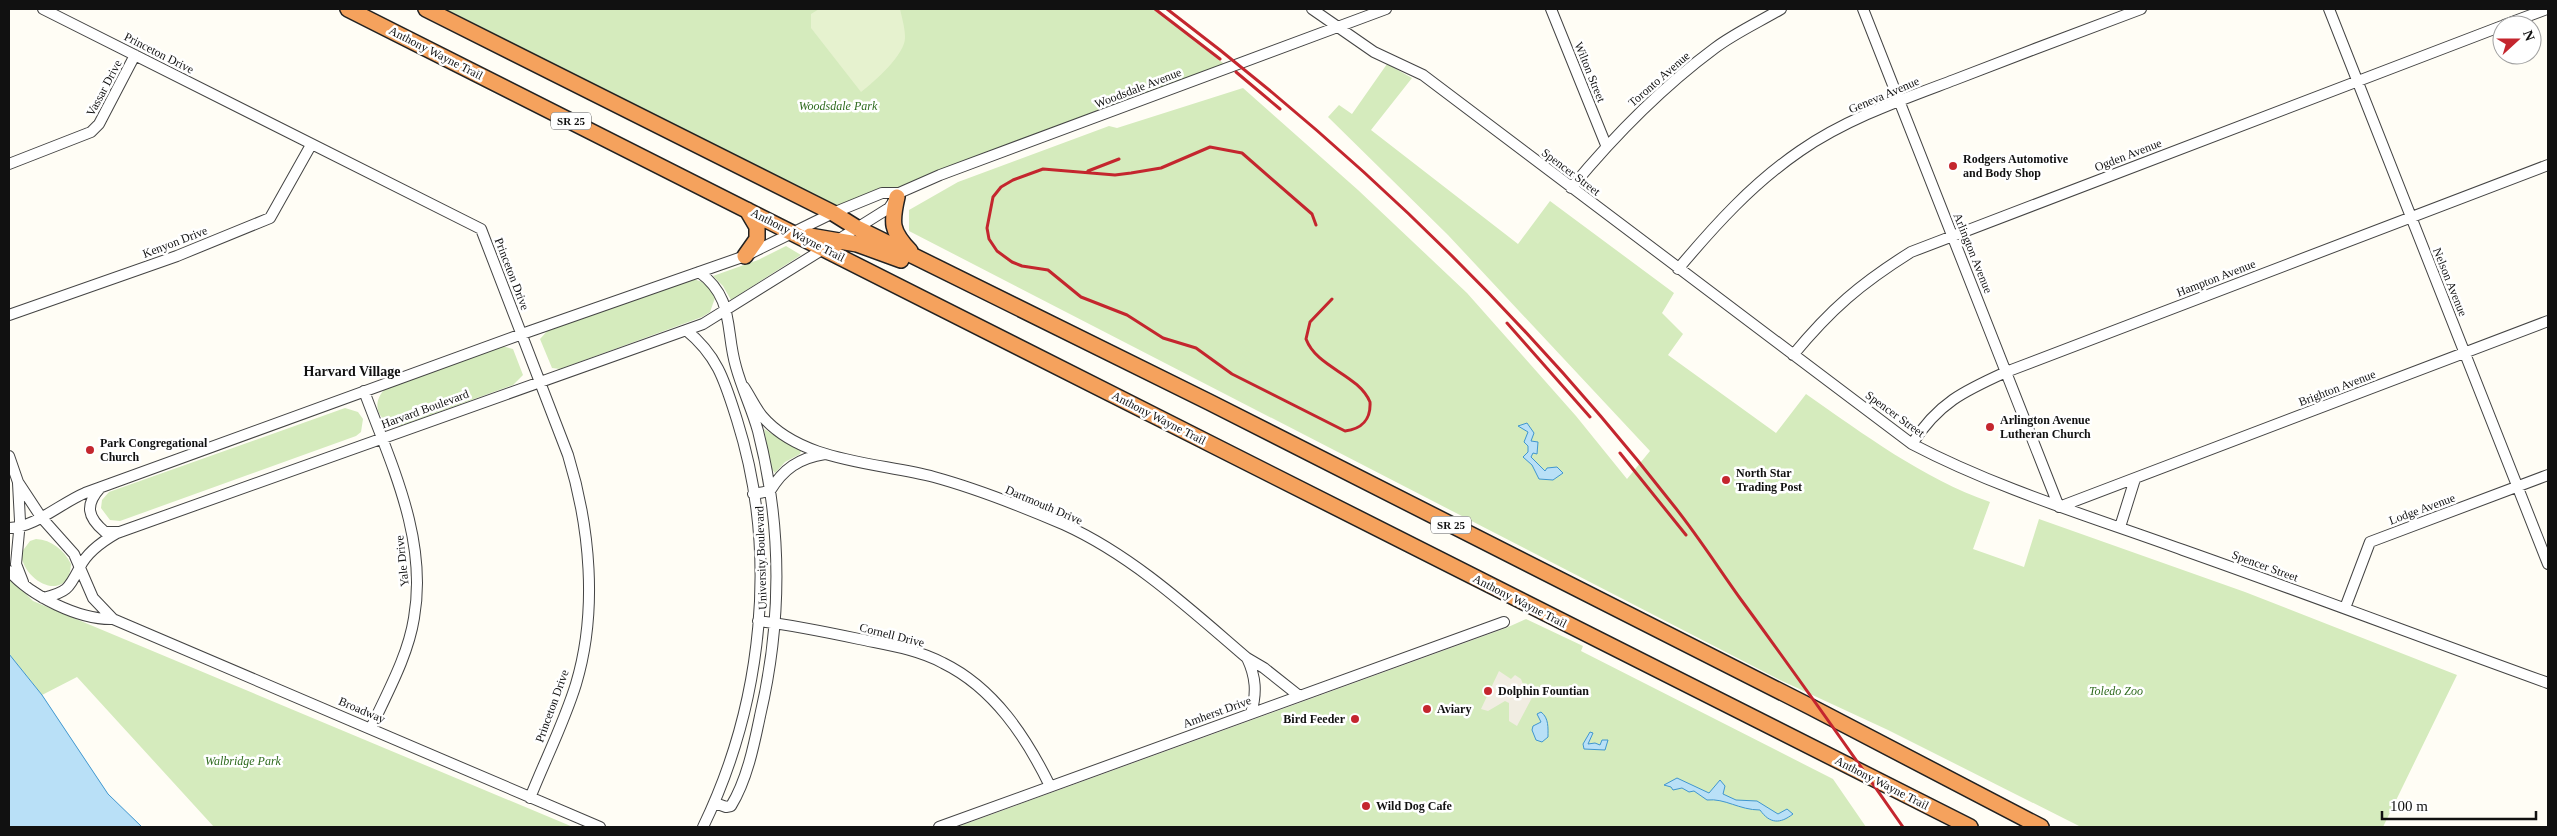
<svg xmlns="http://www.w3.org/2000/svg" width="2557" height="836" font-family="'Times New Roman',serif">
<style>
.green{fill:#d5ebbd}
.pitch{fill:#e6f2cf}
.plaza{fill:#f1ede2}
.water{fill:#b9e0f7;stroke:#3f96cf}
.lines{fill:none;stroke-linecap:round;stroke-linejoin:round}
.minor-casing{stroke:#444;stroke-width:12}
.highway-casing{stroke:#222;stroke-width:18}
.minor{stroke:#fff;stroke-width:10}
.highway{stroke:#f5a25d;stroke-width:15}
.rail{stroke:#c4262e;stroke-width:3}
.poi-dot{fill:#c4262e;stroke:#fff;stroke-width:2}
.labels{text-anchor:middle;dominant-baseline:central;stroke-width:5;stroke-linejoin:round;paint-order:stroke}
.shield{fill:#fff;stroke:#585858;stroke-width:1}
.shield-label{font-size:11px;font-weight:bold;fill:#111}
.street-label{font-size:12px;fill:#111;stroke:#fff}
.park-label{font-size:12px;font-style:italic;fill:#2f6b1f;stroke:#fff}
.poi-label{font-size:12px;font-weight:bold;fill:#111;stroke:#fff;text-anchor:start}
.neighbourhood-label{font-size:14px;font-weight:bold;fill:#111;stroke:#fff}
</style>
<rect width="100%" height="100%" fill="#fffdf5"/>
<!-- green -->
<path class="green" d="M425,9H1155L1228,67L833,213Z
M1387,64L1412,78L1371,130L1518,244L1550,201L1674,293L1662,313L1683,334L1668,355L1776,433L1806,394C1865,435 1922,478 1990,502L1973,549L2024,567L2039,519L2245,592L2457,675L2383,827H2081L1888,730L1780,680L909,231V210L958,182L1109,126L1117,128L1243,88L1358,190L1467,293L1576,416L1627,479L1650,451L1448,235L1328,117L1339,105L1352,114Z
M786,246L801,255L731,300L723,286L713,276L758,260Z
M693,279C705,282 710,286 715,298L710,312L702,317L560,369L552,368L540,339L549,329Z
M502,346L513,349L523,375L513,385L400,426C379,424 369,404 386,388Z
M345,408L358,412L363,419L361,432L356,436L120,521L110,520L101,508L102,500L109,492Z
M764,429L801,451L800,454L785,462L775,473L771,468Z
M36,539C52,540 64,550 71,564C69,604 23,583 21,553L30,541Z
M9,577L33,601L573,827H214L77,677L42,695L9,654Z
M1526,619L1583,646L1581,651L1833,779L1866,827H957L1506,628Z"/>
<!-- pitch -->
<path class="pitch" d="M819,9H900C902,18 905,28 905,37C906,54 874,82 861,92L811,28V14Z"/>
<!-- plaza -->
<path class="plaza" d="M1499,671L1511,679L1515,675L1521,679L1524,687L1535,692L1517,726L1509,721V703L1505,701L1488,711L1481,709Z"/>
<!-- water -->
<path class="water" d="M1527,423L1534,433L1531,441L1538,442L1537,454L1533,453L1531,457L1545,471L1547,468L1557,467L1563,473L1553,480L1539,479L1532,465L1523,457L1528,452V446L1524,442L1528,432L1518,426Z
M9,654L42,695L108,794L142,827H9Z
M1541,712C1549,718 1548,728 1548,737L1542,742L1536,740L1532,730L1533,726L1541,722L1537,714Z
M1590,732L1593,733L1588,744L1595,743L1600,745L1602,740H1608L1605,750L1584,749L1583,744Z
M1677,778L1709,793L1720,780L1725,786L1723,794L1736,800L1757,801L1778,814L1787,809L1793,814C1780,824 1770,824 1760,810C1739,810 1725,798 1707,800L1694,791L1689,792L1682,788L1673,790L1671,787L1664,785Z"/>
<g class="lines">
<defs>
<path id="minor" d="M43,9L481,229L568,455C590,527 598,611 576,684C564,723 545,760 530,798
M1312,9L1374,52L1423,75L1912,444C1998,489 2092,517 2183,550C2305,593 2426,639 2548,683
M1551,9L1606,145
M1863,9L2059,507
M2329,9L2548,564
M2504,25L2547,9
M9,164L91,132L99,124L135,55
M1571,188C1614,136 1661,88 1715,48C1735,33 1759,22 1781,9
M1678,269C1715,225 1752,184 1800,151C1846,119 1901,100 1954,80C2016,56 2079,32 2141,9
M699,272C735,298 725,330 736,367C742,389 752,409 758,431C782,525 782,622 760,716C754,745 747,780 731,806L726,807L715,803
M9,315L177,256L270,218L311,145
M686,330C718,356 725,382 737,420C779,553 763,703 703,827
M1793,355C1831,309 1860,284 1911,252L2502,26
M744,387C750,396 755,407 762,416C802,463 878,462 934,477C978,489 1023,507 1065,525C1133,556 1191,610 1247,658L1264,668L1298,695
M364,391C391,464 428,539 414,618C408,656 387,693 371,728
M1912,444C1938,403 1964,391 2006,372L2548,165
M9,456L18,482L41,517L74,554L93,598L113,619L600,827
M18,483L20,521L16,564L23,582
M100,488C85,505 87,517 105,532H119
M753,494L770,491C783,469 799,458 825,454
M2059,507L2548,321
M2120,527L2135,479
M9,528C34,528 61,503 85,493L522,334L745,256L833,213L882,193H899L940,175L1386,9
M9,571C31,596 79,620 113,619
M43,598C68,592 69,588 80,567C87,552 103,541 117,533L703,324L857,228L889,208L895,199
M2345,608L2370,542L2548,475
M758,621C792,625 826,632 859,639C887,645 917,649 943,663C994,688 1026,737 1050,786
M1247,658C1256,677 1257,693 1251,713
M939,827L1504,622"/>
<path id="highway" d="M348,9L1970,827
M426,9L833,213L857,228L1209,402L1811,707L2041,827
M897,197C891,223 891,231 910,251
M810,236L857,244L901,260
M745,256L757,239V227L747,210"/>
</defs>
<!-- minor casing -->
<use href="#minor" class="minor-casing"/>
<!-- highway casing -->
<use href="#highway" class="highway-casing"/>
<!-- minor -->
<use href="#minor" class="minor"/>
<!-- highway -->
<use href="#highway" class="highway"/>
<!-- rail -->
<path class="rail" d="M1155,9L1220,59
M1167,9C1356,152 1528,319 1674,506C1698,536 1719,569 1742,601C1797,676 1850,751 1903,827
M1236,72L1280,109
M1088,171L1119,159
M1316,225L1312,214L1242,153L1210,147L1161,168L1131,173L1115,175L1043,169L1013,180L1001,187L993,197L987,228L989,239L997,251L1012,262L1022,266L1048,270L1081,297L1127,315L1163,338L1196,348L1232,374L1345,431C1362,429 1371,419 1370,402C1358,374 1317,368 1306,339L1310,322L1332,299
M1507,323L1590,417
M1620,453L1686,535"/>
</g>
<!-- markers -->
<g class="poi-dot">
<circle cx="1953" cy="166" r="5"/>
<circle cx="1990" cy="427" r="5"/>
<circle cx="90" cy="450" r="5"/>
<circle cx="1726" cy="480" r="5"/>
<circle cx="1488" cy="691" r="5"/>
<circle cx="1427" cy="709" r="5"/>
<circle cx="1355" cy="719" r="5"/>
<circle cx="1366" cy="806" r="5"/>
</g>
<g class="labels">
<!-- shield labels -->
<g class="shield">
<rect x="551" y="112.5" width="40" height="17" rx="4"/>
<rect x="1431" y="516.5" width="40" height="17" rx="4"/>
</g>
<g class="shield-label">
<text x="571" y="121">SR 25</text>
<text x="1451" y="525">SR 25</text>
</g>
<!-- street labels -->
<g class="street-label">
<text transform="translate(159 53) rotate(27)">Princeton Drive</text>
<text transform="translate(436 53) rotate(27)">Anthony Wayne Trail</text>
<text transform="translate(1590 72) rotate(68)">Wilton Street</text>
<text transform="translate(1659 79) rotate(-41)">Toronto Avenue</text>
<text transform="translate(104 88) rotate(-62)">Vassar Drive</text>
<text transform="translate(1138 88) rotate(-21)">Woodsdale Avenue</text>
<text transform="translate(1884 95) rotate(-23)">Geneva Avenue</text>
<text transform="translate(2128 155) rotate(-21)">Ogden Avenue</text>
<text transform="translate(1571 172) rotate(37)">Spencer Street</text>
<text transform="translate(798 235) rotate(27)">Anthony Wayne Trail</text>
<text transform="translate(175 242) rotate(-21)">Kenyon Drive</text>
<text transform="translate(1973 253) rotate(68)">Arlington Avenue</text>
<text transform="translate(512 274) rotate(69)">Princeton Drive</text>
<text transform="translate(2216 278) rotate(-21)">Hampton Avenue</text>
<text transform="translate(2450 282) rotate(68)">Nelson Avenue</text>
<text transform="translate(2337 388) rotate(-21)">Brighton Avenue</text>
<text transform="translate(425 409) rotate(-20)">Harvard Boulevard</text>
<text transform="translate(1895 414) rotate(36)">Spencer Street</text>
<text transform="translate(1159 418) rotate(27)">Anthony Wayne Trail</text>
<text transform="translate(1044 505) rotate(23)">Dartmouth Drive</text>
<text transform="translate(2422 509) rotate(-20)">Lodge Avenue</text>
<text transform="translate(761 558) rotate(-92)">University Boulevard</text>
<text transform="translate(402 561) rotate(-96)">Yale Drive</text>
<text transform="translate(2265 566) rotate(20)">Spencer Street</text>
<text transform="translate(1520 601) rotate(27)">Anthony Wayne Trail</text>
<text transform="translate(892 635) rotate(14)">Cornell Drive</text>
<text transform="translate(552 706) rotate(-70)">Princeton Drive</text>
<text transform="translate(362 710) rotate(23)">Broadway</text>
<text transform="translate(1217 712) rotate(-20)">Amherst Drive</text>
<text transform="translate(1882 783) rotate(27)">Anthony Wayne Trail</text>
</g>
<!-- park labels -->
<g class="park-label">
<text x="838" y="106">Woodsdale Park</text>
<text x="2116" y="691">Toledo Zoo</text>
<text x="243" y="761">Walbridge Park</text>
</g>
<!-- poi labels -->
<g class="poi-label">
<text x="1963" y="159">Rodgers Automotive<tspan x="1963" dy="14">and Body Shop</tspan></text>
<text x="2000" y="420">Arlington Avenue<tspan x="2000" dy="14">Lutheran Church</tspan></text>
<text x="100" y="443">Park Congregational<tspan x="100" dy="14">Church</tspan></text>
<text x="1736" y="473">North Star<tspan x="1736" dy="14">Trading Post</tspan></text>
<text x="1498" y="691">Dolphin Fountian</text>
<text x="1437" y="709">Aviary</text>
<text x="1345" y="719" text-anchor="end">Bird Feeder</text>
<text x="1376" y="806">Wild Dog Cafe</text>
</g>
<!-- neighbourhood labels -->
<g class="neighbourhood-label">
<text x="352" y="371">Harvard Village</text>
</g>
</g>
<!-- border -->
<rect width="2557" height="836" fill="none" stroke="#111111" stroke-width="20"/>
<!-- north arrow -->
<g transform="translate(2517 40) rotate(69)"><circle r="24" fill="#ffffff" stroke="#a0a0a0"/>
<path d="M0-4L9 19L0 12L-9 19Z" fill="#c4262e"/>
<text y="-8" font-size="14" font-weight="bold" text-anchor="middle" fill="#111111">N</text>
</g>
<!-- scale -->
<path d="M2382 811v8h154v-8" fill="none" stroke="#111111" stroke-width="2.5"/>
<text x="2390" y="811" font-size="15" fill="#111111" stroke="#ffffff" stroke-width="4" paint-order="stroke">100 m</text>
</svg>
